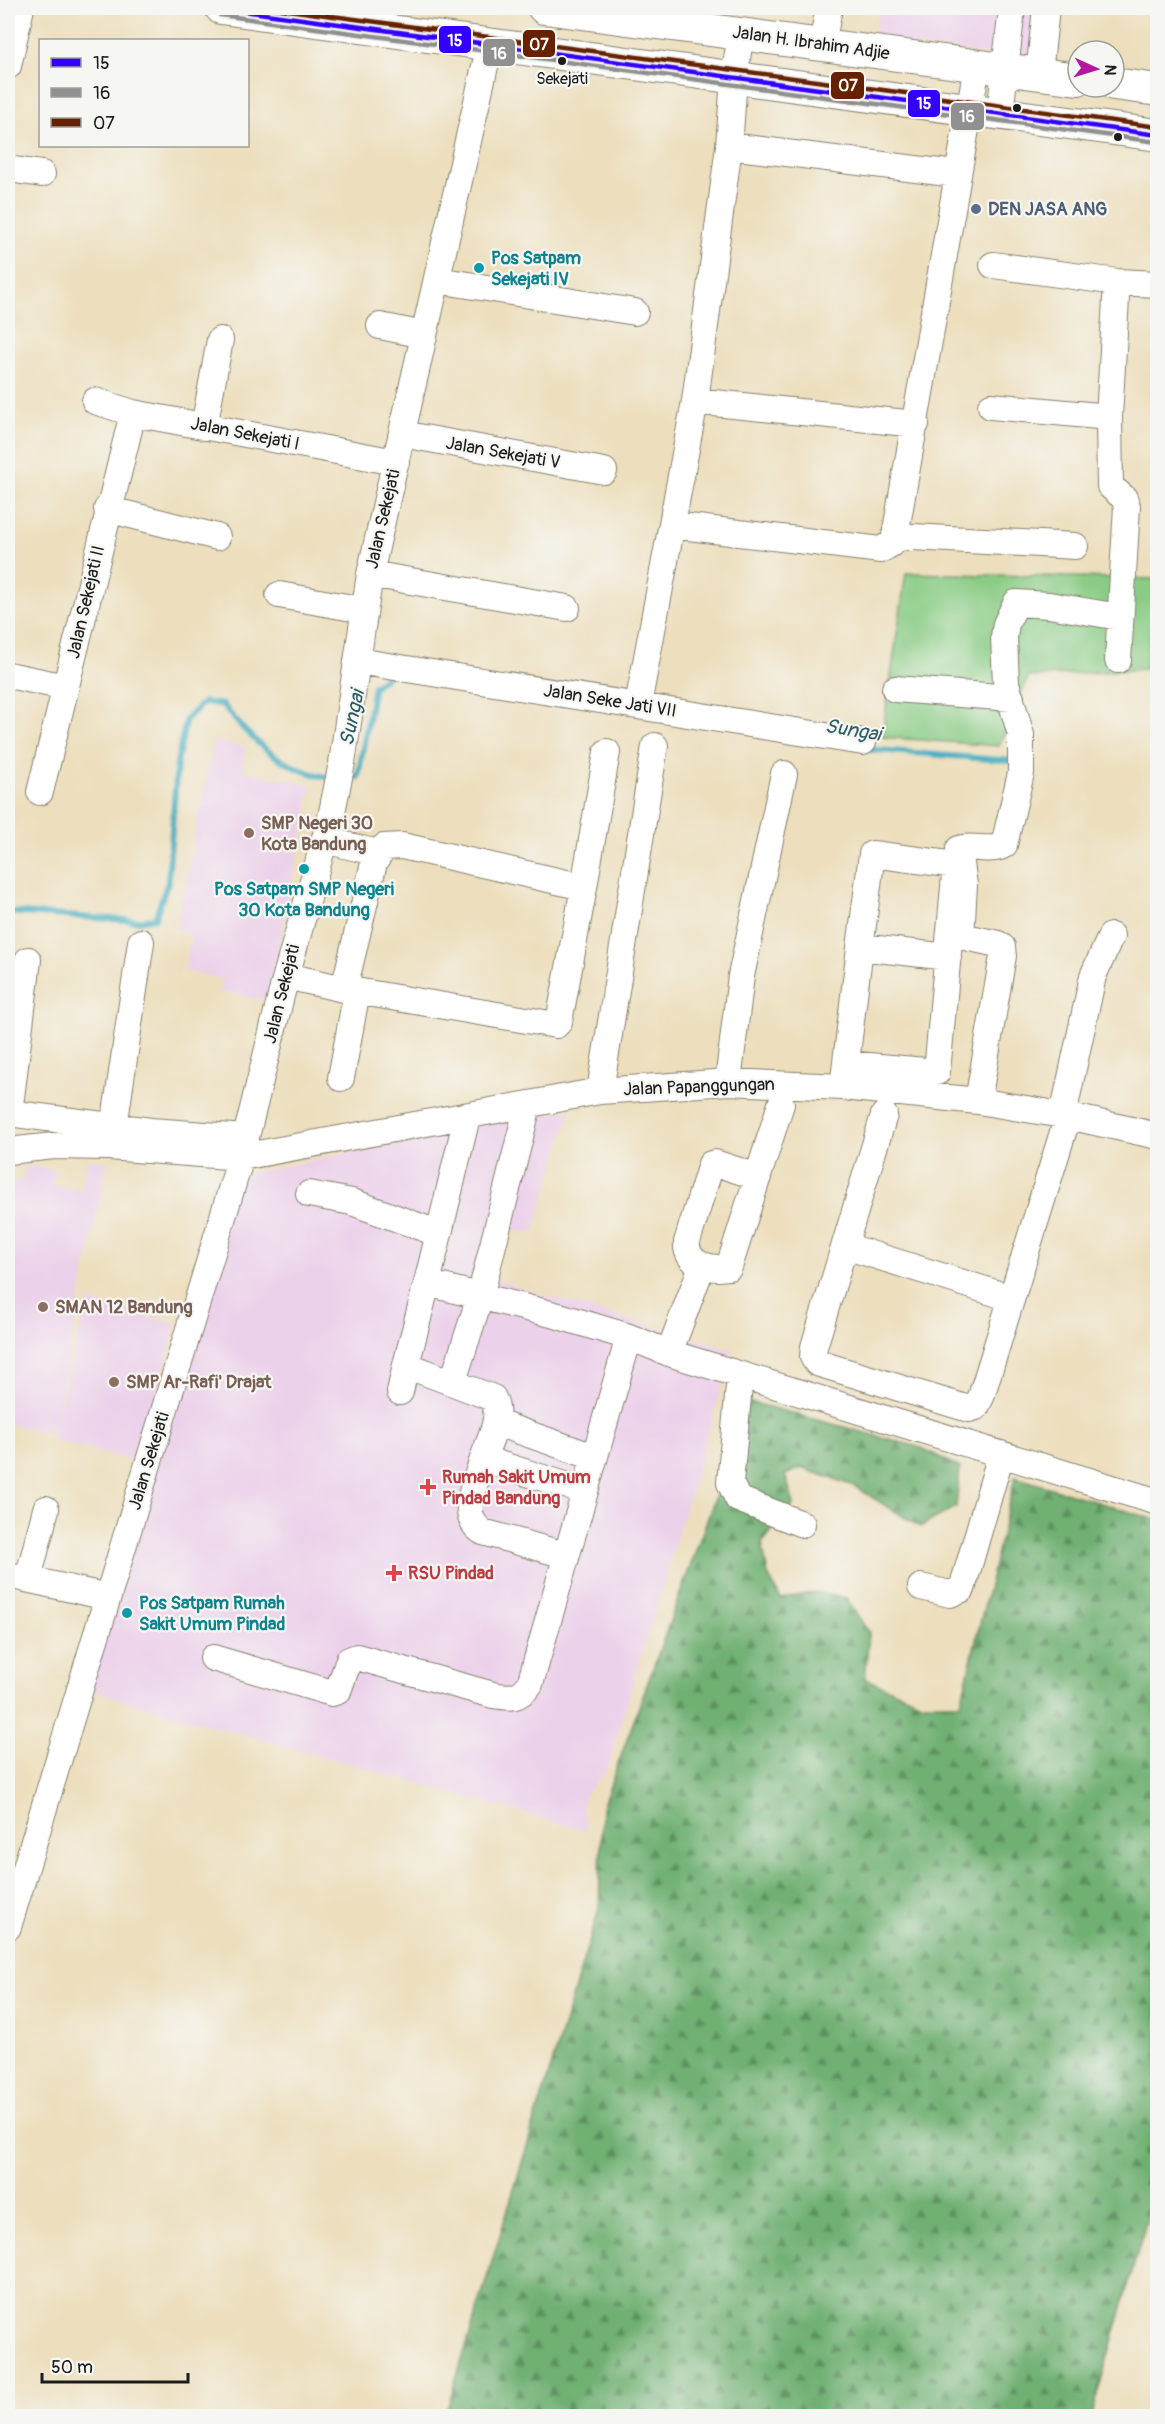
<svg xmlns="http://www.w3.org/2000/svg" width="1165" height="2424" font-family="Pangolin,sans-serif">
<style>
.built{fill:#ecd1ea}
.grass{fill:#8acc85;stroke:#537450;stroke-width:1.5}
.forest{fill:url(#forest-firs);stroke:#466647;stroke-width:1.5}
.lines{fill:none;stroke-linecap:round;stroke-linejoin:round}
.stream{stroke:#3daabd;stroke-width:6}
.minor-casing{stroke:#847e6c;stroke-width:28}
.major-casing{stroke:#847e6c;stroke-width:34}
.minor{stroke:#fff;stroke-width:26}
.major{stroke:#fff;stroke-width:32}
.bus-1-casing{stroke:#f6f6f2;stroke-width:9}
.bus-2-casing{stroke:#f6f6f2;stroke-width:9}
.bus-3-casing{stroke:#f6f6f2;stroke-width:9}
.bus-1{stroke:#30f;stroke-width:4.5}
.bus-2{stroke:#909090;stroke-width:4.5}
.bus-3{stroke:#620;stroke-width:4.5}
.bus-dot{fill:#1c1c1c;stroke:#f6f6f2;stroke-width:2}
.service-dot{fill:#5c6f8a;stroke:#f6f6f2;stroke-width:2}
.culture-dot{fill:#0f9aa8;stroke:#f6f6f2;stroke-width:2}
.education-dot{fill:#8d6e63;stroke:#f6f6f2;stroke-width:2}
.health-dot{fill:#e0444e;stroke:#f6f6f2;stroke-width:2}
.labels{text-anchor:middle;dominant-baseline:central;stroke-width:4.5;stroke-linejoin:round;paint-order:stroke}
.bus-label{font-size:16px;fill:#1c1c1c;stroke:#f6f6f2}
.street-label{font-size:18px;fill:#1c1c1c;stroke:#f6f6f2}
.service-label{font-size:18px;font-weight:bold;fill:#4e5e75;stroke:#f6f6f2;text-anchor:start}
.culture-label{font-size:18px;font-weight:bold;fill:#0d838f;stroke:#f6f6f2;text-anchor:start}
.education-label{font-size:18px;font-weight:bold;fill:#785e54;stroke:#f6f6f2;text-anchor:start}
.health-label{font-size:18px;font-weight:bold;fill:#be3a42;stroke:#f6f6f2;text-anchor:start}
.water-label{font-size:20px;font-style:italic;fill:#2b5c64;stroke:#f6f6f2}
.line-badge{stroke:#f6f6f2;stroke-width:2}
.badge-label{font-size:16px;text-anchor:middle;font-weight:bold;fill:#fff}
</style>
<defs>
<pattern id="forest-firs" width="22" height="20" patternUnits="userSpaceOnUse" patternTransform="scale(1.5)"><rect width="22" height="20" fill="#6fb072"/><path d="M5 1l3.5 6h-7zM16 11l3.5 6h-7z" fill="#5a8e5d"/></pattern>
</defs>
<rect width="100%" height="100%" fill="#f6f6f2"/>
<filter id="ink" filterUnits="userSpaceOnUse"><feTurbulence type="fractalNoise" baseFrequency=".0167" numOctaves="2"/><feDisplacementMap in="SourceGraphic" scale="12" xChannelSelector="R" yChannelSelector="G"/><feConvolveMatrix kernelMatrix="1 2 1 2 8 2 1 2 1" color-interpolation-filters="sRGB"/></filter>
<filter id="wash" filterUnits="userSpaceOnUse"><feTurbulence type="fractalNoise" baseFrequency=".008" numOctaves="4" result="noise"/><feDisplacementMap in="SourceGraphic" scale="24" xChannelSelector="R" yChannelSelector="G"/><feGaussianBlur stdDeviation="1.35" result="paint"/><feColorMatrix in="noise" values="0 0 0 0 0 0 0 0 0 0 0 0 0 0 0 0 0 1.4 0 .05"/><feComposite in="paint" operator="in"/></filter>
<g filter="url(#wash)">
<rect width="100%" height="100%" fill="#eddfbd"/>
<!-- built -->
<path class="built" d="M879,8H1059L1050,63L874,40Z
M214,741L246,747L242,771L312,785L268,1001L220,991L223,979L184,971L192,934L176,930Z
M571,1109L534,1233L506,1229L490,1277L535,1293L733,1350L607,1770L583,1798L582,1805L587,1831L115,1698L85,1687L237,1176L476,1126Z
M88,1158L107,1162L54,1429L88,1301L176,1324L140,1463L52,1440L53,1433L8,1424V1179L22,1182L26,1165L56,1171L53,1185L81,1191Z"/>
<!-- grass -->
<path class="grass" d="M906,573L1157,579V602L1145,669L1028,677L999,746L882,737Z"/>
<!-- forest -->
<path class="forest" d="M750,1402L922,1448L960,1468L956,1507L920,1527L854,1486L801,1468L785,1475L794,1504L762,1543L768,1575L781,1599L815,1592L846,1598L869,1633L865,1679L924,1703H961L1015,1477L1157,1520V2184L1091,2416H445L599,1909L602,1808Z"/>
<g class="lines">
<!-- stream -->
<path class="stream" d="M865,749L1014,761
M346,779L358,777L374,686L390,674
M8,912L139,921L155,918L168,882L177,763L186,719L204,702L223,705C251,741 285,772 333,778"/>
</g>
</g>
<g filter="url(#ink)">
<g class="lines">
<defs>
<path id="minor" d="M822,45L829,8
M8,66L21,8
M1039,74L1046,8
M1000,114L1012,8
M729,146L956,174
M8,169L42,174
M993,265L1117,282L1158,284
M437,280L635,312
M1117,282L1109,417L1110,486L1124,498L1127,506L1118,660
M380,326L424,335
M95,401L133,413L396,462
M695,401L916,424
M991,406L1109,417
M204,427L220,340
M402,434L604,471
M107,509L217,537
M672,525L881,550L894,542L977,66
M895,536L1075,546
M370,574L567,608
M279,595L364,610
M357,661L863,742
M8,675L66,687
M895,689L1011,698
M638,705L695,401L729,146L734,78L741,34
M40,792L133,413
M324,840L378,853
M584,887L559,1022L556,1025L344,989L374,863L384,847L402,846L584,887L607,752
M860,947L948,957
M286,976L344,989
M341,1078L357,991
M728,1082L741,976L784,774
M843,1087C852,1009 862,932 872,854L956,865L937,1072L846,1064
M600,1091L655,746
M978,1101L1003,956L1002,947L998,944L961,936L964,885L959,849C974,844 990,853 1004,845L1021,773V735L1006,683L1004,637L1006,624L1016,603L1049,605L1119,617
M8,1113L151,1131L246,1138
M9,1114L28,960
M884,1115L814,1347L813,1357L817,1363L969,1409L976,1407L981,1397L1068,1116
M1063,1115L1093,976L1111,936
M467,1117L427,1283L559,1316L629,1337L669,1353L1158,1502
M114,1127L141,942
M8,1151L54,1146L108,1147L241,1157L600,1091L728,1082L843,1087L978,1101L1068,1116L1158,1136
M758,1177L715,1163L711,1164L687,1242C685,1265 711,1270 729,1267L781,1104
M309,1194L352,1202L437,1233
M845,1246L1011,1298
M427,1283L406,1365L493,1398C503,1417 489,1440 483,1459L584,1491
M669,1353L702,1266
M740,1375L730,1483L738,1499L802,1524
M453,1381L480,1297L528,1105
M400,1392L406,1365
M497,1423L594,1457
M483,1459C476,1483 457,1516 483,1532L565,1555
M8,1575L108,1597
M28,1579L46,1509
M921,1587L950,1594L962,1589L1001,1454
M213,1658L332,1693L338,1691L349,1660L357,1657L493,1695C511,1698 519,1699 530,1684L629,1337
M8,1927L241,1157L286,976L331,817L342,763L370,574L490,44"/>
<path id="major" d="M221,8L1158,135
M544,8L1078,79
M1114,84L1158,90"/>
</defs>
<!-- minor casing -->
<use href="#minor" class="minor-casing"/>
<!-- major casing -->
<use href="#major" class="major-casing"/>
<!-- minor -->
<use href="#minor" class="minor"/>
<!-- major -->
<use href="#major" class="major"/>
<defs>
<path id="bus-1" d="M221,8L1158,135"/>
<path id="bus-2" d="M220,15L1157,142"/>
<path id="bus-3" d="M273,8L1158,127"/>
</defs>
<!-- bus-1 casing -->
<use href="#bus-1" class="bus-1-casing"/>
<!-- bus-2 casing -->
<use href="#bus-2" class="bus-2-casing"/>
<!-- bus-3 casing -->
<use href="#bus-3" class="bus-3-casing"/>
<!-- bus-1 -->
<use href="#bus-1" class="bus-1"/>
<!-- bus-2 -->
<use href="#bus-2" class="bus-2"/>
<!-- bus-3 -->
<use href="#bus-3" class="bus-3"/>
</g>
</g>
<!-- markers -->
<g class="bus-dot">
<circle cx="562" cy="61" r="5"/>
<circle cx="1017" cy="108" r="5"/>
<circle cx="1118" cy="137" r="5"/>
</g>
<circle class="service-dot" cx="976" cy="209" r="6"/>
<g class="culture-dot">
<circle cx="479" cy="268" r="6"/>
<circle cx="304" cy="869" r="6"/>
<circle cx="127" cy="1613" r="6"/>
</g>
<g class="education-dot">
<circle cx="249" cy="833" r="6"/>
<circle cx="43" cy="1307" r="6"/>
<circle cx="114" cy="1382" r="6"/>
</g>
<g class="health-dot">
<path d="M425 1478h6v6h6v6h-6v6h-6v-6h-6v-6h6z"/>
<path d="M391 1564h6v6h6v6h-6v6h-6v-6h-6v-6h6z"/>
</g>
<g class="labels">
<!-- bus labels -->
<g class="bus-label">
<text x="562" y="79">Sekejati</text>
</g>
<!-- street labels -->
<g class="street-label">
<text transform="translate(811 43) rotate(8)">Jalan H. Ibrahim Adjie</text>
<text transform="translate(245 434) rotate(11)">Jalan Sekejati I</text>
<text transform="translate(503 453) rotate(10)">Jalan Sekejati V</text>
<text transform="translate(383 519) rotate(-77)">Jalan Sekejati</text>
<text transform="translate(86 602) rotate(-77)">Jalan Sekejati II</text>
<text transform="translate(610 701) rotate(9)">Jalan Seke Jati VII</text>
<text transform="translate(282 994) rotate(-76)">Jalan Sekejati</text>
<text transform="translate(699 1087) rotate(-2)">Jalan Papanggungan</text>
<text transform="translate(149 1461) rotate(-73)">Jalan Sekejati</text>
</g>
<!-- service labels -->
<g class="service-label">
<text x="988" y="209">DEN JASA ANG</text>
</g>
<!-- culture labels -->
<g class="culture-label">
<text x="491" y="258">Pos Satpam<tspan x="491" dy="21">Sekejati IV</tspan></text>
<text x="304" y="889" text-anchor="middle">Pos Satpam SMP Negeri<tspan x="304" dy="21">30 Kota Bandung</tspan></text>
<text x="139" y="1603">Pos Satpam Rumah<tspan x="139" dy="21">Sakit Umum Pindad</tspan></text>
</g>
<!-- education labels -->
<g class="education-label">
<text x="261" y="823">SMP Negeri 30<tspan x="261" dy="21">Kota Bandung</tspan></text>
<text x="55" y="1307">SMAN 12 Bandung</text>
<text x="126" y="1382">SMP Ar-Rafi' Drajat</text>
</g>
<!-- health labels -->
<g class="health-label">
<text x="442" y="1477">Rumah Sakit Umum<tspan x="442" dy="21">Pindad Bandung</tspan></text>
<text x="408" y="1573">RSU Pindad</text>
</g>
<!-- water labels -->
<g class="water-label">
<text transform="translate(352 718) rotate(-78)">Sungai</text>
<text transform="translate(853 730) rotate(9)">Sungai</text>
</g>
</g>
<g class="line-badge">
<rect x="438" y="25" width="34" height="29" rx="6" fill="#30f"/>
<rect x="522" y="29" width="34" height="29" rx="6" fill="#620"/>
<rect x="482" y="38" width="34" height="29" rx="6" fill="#909090"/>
<rect x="830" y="71" width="35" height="29" rx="6" fill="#620"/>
<rect x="907" y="89" width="34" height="29" rx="6" fill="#30f"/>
<rect x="950" y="102" width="35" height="29" rx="6" fill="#909090"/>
</g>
<g class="badge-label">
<text x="455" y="46">15</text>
<text x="539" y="50">07</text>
<text x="499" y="59">16</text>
<text x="848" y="91">07</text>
<text x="924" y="109">15</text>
<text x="967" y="122">16</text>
</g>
<!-- margin -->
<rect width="1165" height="2424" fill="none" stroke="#f6f6f2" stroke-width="30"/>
<!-- legend -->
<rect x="39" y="39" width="210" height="108" fill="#f6f6f2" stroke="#9f9f9c" stroke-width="1.5"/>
<rect x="51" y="58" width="30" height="9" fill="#3300ff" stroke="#9f9f9c" stroke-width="1.5"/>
<text x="93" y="69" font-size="18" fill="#1c1c1c">15</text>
<rect x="51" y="88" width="30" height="9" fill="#909090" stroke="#9f9f9c" stroke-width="1.5"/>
<text x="93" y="99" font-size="18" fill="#1c1c1c">16</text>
<rect x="51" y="118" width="30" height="9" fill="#662200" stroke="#9f9f9c" stroke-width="1.5"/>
<text x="93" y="129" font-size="18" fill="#1c1c1c">07</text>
<!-- north arrow -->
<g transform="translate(1096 69) rotate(94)"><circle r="28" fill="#f6f6f2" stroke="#9f9f9c" stroke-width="1.5"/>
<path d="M0-4.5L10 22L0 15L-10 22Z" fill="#b5179e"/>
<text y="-9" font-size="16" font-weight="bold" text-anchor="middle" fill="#1c1c1c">N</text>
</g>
<!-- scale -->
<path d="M42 2373v9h146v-9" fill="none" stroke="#1c1c1c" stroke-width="3"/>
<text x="51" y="2373" font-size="18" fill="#1c1c1c" stroke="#f6f6f2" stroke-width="4.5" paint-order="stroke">50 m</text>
</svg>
